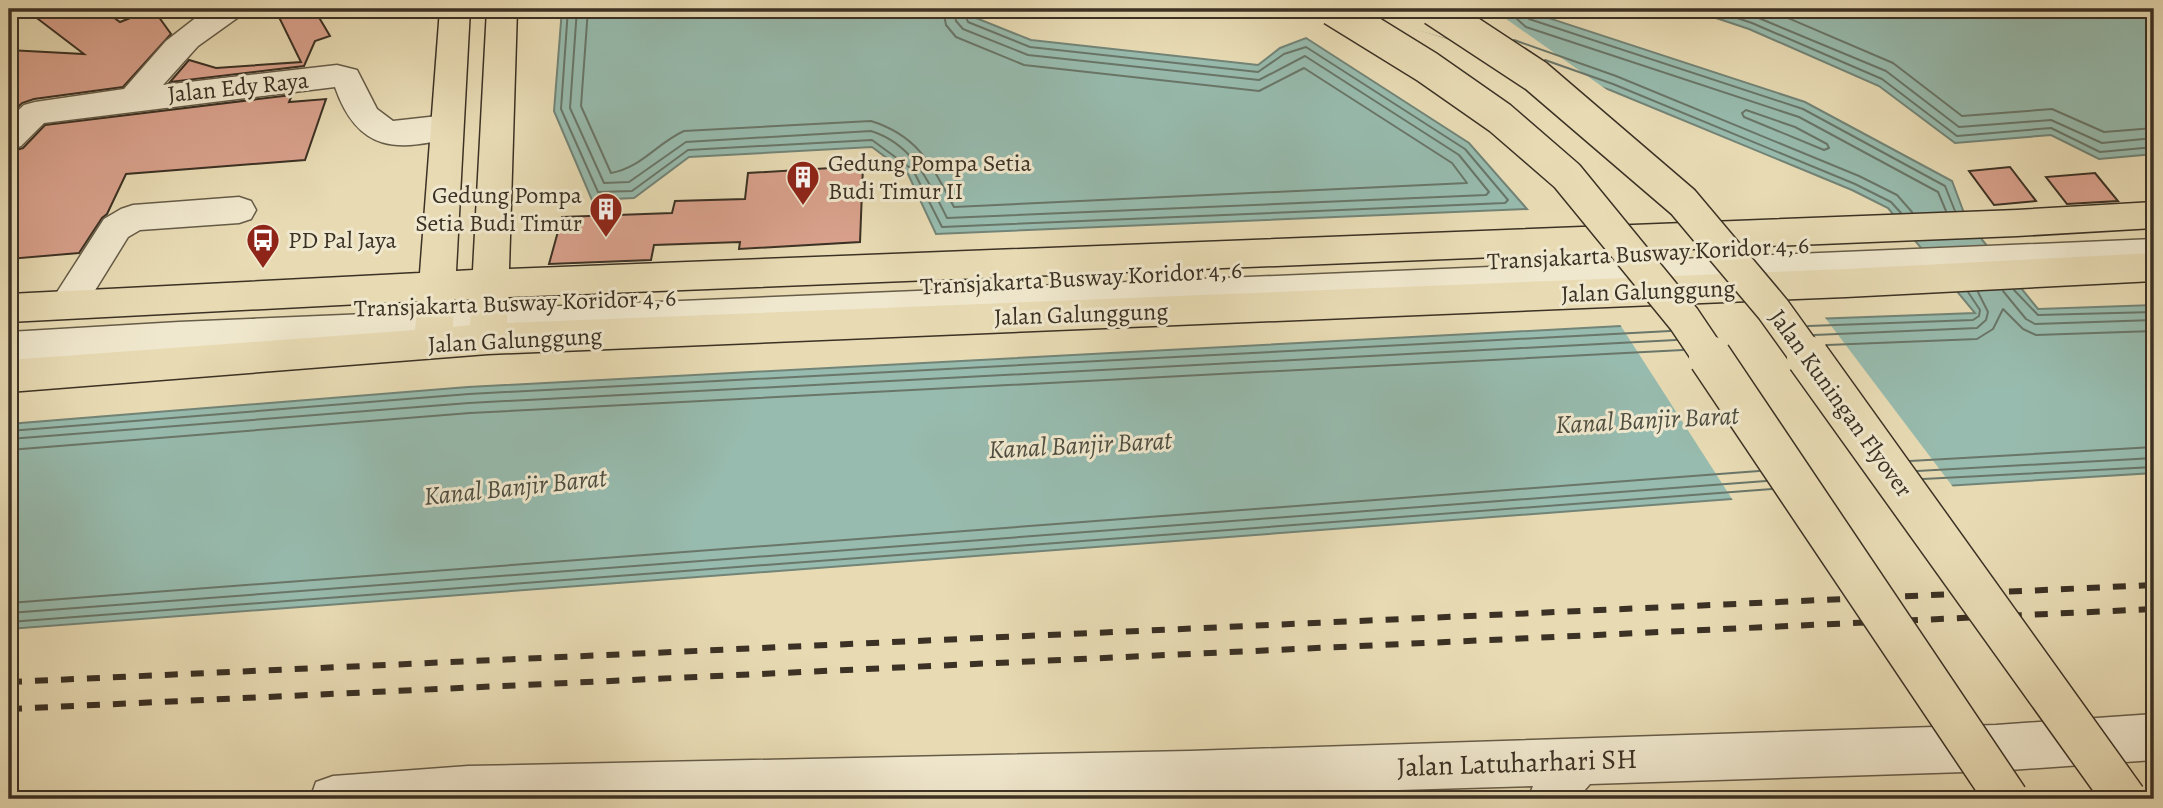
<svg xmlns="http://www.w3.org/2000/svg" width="2163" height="808" font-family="Alegreya,serif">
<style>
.water{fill:#97bbae;stroke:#728477;stroke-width:2}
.pier{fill:#e8dbb4}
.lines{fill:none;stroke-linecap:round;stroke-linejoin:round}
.shore{stroke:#697669;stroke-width:2}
.building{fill:#d9a18c;stroke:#3b3124;stroke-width:2}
.minor-casing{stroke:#665c48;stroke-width:3}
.major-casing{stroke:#3b3124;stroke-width:3}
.minor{fill:#f0e8ce;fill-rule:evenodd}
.major{fill:#e8dbb4;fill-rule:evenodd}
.rail{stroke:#3b3124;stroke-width:6;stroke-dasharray:13 13;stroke-linecap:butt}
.major-bridge-far1-casing{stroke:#3b3124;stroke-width:36;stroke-linecap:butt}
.major-bridge-casing{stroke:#3b3124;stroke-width:45;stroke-linecap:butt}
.major-bridge-far1{stroke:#e8dbb4;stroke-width:33}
.major-bridge{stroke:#e8dbb4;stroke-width:42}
.labels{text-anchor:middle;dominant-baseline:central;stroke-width:6;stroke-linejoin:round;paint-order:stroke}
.street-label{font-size:24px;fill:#3b3124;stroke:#f0e8ce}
.poi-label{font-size:24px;fill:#3b3124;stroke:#f0e8ce;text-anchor:start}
.water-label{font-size:26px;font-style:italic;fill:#4d4d40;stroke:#f0e8ce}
.near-street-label{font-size:28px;fill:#3b3124;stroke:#f0e8ce}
</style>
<rect width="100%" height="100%" fill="#e8dbb4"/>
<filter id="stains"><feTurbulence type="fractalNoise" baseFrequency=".00286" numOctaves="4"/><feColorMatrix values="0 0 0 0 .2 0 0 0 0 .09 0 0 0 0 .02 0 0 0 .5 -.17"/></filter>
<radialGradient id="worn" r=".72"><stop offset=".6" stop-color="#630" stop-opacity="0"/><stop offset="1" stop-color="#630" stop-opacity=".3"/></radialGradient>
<!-- water -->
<path class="water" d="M562,9H969L971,16L1031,40L1258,65L1280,48L1306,38L1469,143L1527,209L936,234L908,174L872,147L689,157L634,198L592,200L554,111Z
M1356,9H1521L1805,102L1952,181L1967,221L2038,309L2154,305V473L1732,499L9,629V424L468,387L1621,326L1975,313L1888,208L1852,190L1610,90Z
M1689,9H2154V154L2099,159L2051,135L1955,143L1879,86L1749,29Z"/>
<!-- pier -->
<path class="pier" d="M1352,9H1492L1617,97L1476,47L1355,12Z
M1823,315L1953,487L1734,502L1619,323Z"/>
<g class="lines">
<!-- shore -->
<path class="shore" d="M568,9L561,109L598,192L632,191L688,150L872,140L913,170L942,227L1505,203L1508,200L1465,149L1306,47L1284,54L1258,72L1030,47L968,22L963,9
M577,9L570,108L604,183L629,182L686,142L871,131C913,144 929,182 947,218L1486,195L1489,192L1459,155L1305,56L1259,80L1028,55L963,29L956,21L954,9
M588,9L581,106L611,173C641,168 657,143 684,131L871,121C919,136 932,166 954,207L1467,183L1452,163L1304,68L1259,91L1024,65L956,37L946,25L943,9
M1515,9L1517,19L1526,27L1799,117L1938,192L1946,211
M1523,9L1529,19L1803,109L1945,186L1955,211
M1710,9L1752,23L1882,79L1957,136L2051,128L2100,152L2154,147
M1737,9L1886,71L1959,127L2051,120L2102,143L2154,138
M1767,9L1893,63L1962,116L2052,109L2104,132L2154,128
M1514,40L1616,76L1859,176L1897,195L1912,212
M1545,60L1613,84L1855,184L1891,202L1901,213
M1746,110L1795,127L1827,144L1829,148L1824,150L1744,117L1742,113Z
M2014,290L2038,315L2154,312
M2003,291L2026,319L2035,324L2154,320
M1808,326L1973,320L1979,316L1980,310L1968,292
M1814,335L1977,328L1986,320L1988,312L1978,292
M1827,345L1977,339L1993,329L2003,309L2023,329L2036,335L2154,331
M9,431L469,394L1670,331
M9,439L469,403L1676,340
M9,450L470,413L1683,350
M1910,461L2154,447
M1917,471L2154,458
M1923,479L2154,467
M9,603L1759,471
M9,613L1766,481
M9,622L1772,489"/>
</g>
<!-- building -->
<path class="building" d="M25,9H102L120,22L153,9L171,34L123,87L34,99L22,103L9,116V50L84,54Z
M275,9H314L330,36L315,41L304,66L170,82L189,60L216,68L301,62Z
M292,95L289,102L326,99L305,160L126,174L107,214L102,218L79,253L9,259V152L23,148L45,125Z
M863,166L860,242L739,249L740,242L654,245L651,260L549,264L562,217L672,213L675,201L745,199L748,173Z
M2010,167L2036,201L1994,205L1969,171Z
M2095,173L2118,201L2067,204L2046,177Z"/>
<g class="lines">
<defs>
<path id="minor" d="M207,9H244L240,16L198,46L163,85L337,65L357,70L377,109L393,121L447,115L459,119L463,127L459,135C398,153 358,153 335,87L44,123L21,146L9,150V119L24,105L35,102L124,89L166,41Z
M239,197L251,201L256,210L251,219L239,223L140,230L128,237L81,313L68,317L55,313L50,303L104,219L121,209L133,205Z
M2154,239V266L1162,307L9,362V332L179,322Z
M2154,714V760L1996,771L1590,784L1577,799H1528L1533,786L1093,799H310L316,782L333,776L468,766L1190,751L1996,725Z"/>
<path id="major" d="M440,9H470L456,271L473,270L487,9H517L509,269L2017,210L2154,202V228L2017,236L508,297L507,323L1846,269L2154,253V281L1846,297L488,354L9,392V360L415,330L418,301L9,322V294L420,273ZM454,299H472L470,325L453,327Z"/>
</defs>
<!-- minor casing -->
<use href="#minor" class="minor-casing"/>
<!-- major casing -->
<use href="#major" class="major-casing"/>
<!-- minor -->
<use href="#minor" class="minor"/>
<!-- major -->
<use href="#major" class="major"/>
<!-- rail -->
<path class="rail" d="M9,682L2154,585
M9,709L2154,609"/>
<defs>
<path id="major-bridge-far1" d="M1333,9L1427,67L1500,118L1567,176L1684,319L1711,359
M1434,9L1536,76L1683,202L1773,309L1809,359"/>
<path id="major-bridge" d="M1710,357L2007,799
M1808,357L2125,799"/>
</defs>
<!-- major-bridge-far1 casing -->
<use href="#major-bridge-far1" class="major-bridge-far1-casing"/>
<!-- major-bridge casing -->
<use href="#major-bridge" class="major-bridge-casing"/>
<!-- major-bridge-far1 -->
<use href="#major-bridge-far1" class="major-bridge-far1"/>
<!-- major-bridge -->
<use href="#major-bridge" class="major-bridge"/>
</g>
<!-- icons -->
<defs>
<symbol id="building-pin" viewBox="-11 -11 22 30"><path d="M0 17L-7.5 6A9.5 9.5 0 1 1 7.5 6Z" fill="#8f2418" stroke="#f0e8ce"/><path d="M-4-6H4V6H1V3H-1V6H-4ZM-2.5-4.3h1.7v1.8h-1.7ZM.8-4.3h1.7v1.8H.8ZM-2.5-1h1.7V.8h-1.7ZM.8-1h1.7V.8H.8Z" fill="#fff"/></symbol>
<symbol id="bus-pin" viewBox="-11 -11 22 30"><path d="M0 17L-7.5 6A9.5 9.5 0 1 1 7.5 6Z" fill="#8f2418" stroke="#f0e8ce"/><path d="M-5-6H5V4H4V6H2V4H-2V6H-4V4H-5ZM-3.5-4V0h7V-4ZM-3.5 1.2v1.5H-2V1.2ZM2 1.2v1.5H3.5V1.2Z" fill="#fff"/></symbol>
</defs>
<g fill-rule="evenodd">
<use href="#building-pin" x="784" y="158" width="38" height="52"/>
<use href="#building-pin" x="587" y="190" width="38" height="52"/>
<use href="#bus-pin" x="244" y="221" width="38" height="52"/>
</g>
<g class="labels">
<!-- street labels -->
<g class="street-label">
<text transform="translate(238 87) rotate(-6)">Jalan Edy Raya</text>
<text transform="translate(1648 253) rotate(-3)">Transjakarta Busway Koridor 4, 6</text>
<text transform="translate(1081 278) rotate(-3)">Transjakarta Busway Koridor 4, 6</text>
<text transform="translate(1648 291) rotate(-2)">Jalan Galunggung</text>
<text transform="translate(515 303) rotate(-2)">Transjakarta Busway Koridor 4, 6</text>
<text transform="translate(1081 314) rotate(-2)">Jalan Galunggung</text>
<text transform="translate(515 340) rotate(-3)">Jalan Galunggung</text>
<text transform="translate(1841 403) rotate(54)">Jalan Kuningan Flyover</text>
</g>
<!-- poi labels -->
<g class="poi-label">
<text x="828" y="163">Gedung Pompa Setia<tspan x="828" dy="28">Budi Timur II</tspan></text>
<text x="582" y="195" text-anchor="end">Gedung Pompa<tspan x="582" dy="28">Setia Budi Timur</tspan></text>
<text x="288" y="240">PD Pal Jaya</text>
</g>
<!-- water labels -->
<g class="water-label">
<text transform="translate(1647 420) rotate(-3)">Kanal Banjir Barat</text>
<text transform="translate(1080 445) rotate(-3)">Kanal Banjir Barat</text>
<text transform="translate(515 487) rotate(-6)">Kanal Banjir Barat</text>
</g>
<!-- near-street labels -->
<g class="near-street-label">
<text transform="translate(1517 763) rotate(-2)">Jalan Latuharhari SH</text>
</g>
</g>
<!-- margin -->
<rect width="2163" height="808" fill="none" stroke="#e8dbb4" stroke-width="35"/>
<rect x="10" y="10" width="2142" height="787" fill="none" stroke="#3b3124" stroke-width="3.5"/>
<rect x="18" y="18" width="2128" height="773" fill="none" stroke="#3b3124" stroke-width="2"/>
<rect width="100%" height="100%" filter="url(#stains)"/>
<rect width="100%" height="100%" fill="url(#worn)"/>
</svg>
